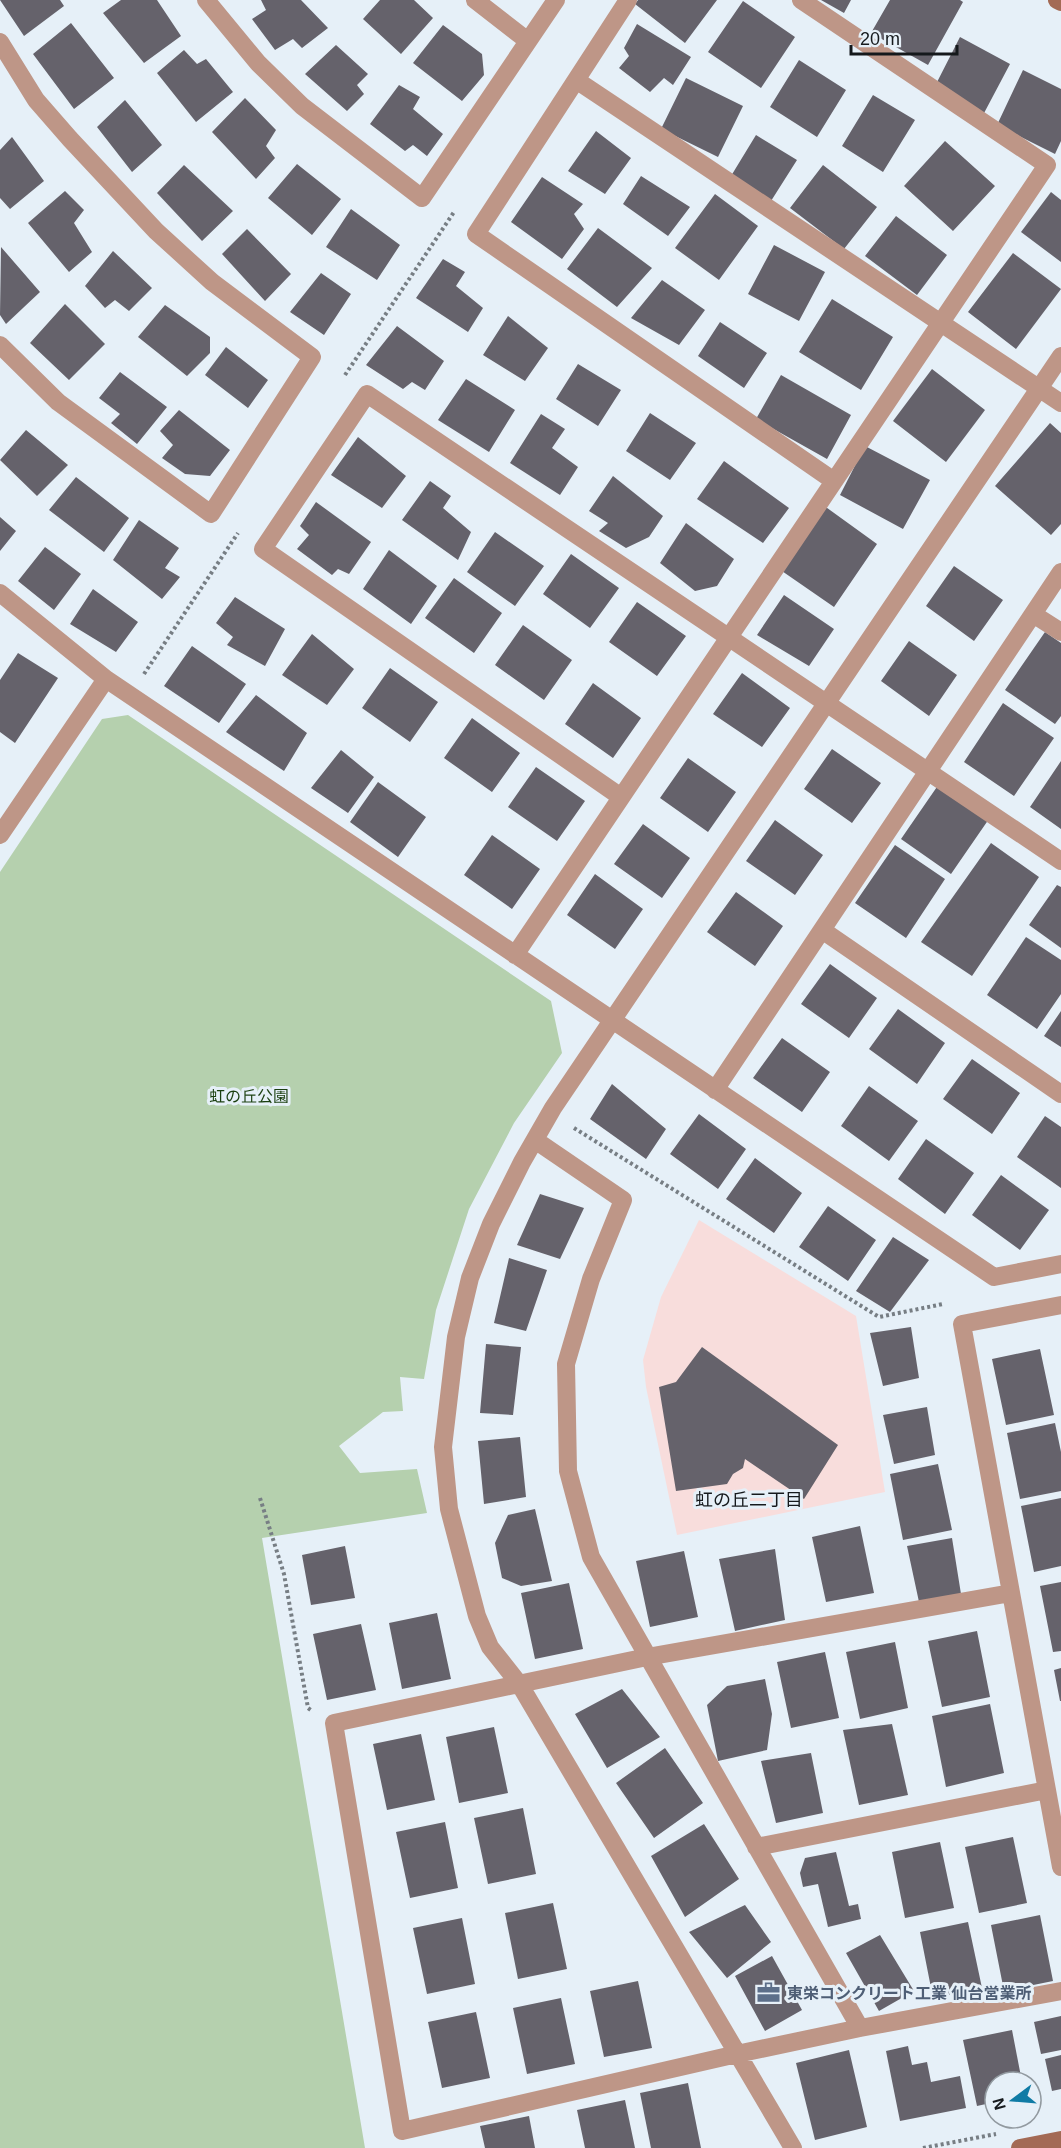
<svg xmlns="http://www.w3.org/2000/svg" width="1061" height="2148" font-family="Arial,'Noto Sans JP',sans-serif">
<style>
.education{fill:#f8dddc}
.green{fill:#b5d0ae}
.building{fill:#65626b}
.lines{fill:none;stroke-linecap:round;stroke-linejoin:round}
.path{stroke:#777e84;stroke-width:4;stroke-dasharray:3 3;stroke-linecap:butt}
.street{stroke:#be9687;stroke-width:18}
.secondary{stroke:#a36a55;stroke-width:18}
.labels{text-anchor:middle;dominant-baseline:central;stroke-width:6;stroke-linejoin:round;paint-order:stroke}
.park-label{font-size:16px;fill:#1a3f0f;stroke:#e6f0f8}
.service-label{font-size:16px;font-weight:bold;fill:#4e5e75;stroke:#e6f0f8;text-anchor:start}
.neighbourhood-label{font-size:18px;fill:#15191c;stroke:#e6f0f8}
</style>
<rect width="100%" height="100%" fill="#e6f0f8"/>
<!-- education -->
<path class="education" d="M699,1220L856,1316L885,1492L677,1535L646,1387L643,1360L661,1297Z"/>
<!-- green -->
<path class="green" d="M128,715L551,1001L562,1053L514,1123L469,1209L436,1310L424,1379L400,1377L403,1411L383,1412L339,1446L360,1473L417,1469L427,1513L262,1538L365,2148H0V872L102,719Z"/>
<!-- building -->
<path class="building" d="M0,0H60L64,6L24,36Z
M121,0H157L181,36L144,63L103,13Z
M261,0H301L328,28L302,48L293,39L275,50L252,19L266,10Z
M380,0H414L433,18L401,54L363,19Z
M638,0H717L685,43L635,4Z
M821,0H851L844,13Z
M890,0H960L963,2L928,65L871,33Z
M743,1L795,37L761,88L708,52Z
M71,23L114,78L74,109L33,54Z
M637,24L691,57L673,85L664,78L650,92L619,68L629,56L624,48Z
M443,25L482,54L484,75L462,101L413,63Z
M960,37L1010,64L983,115L934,88Z
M336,45L368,74L357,85L364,94L347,111L305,74Z
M184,50L197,64L206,59L233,92L196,122L157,73Z
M799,60L846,90L817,137L770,107Z
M1023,70L1061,89V141L1055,154L997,125Z
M686,78L743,106L718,157L661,129Z
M399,85L420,97L413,109L443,134L427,156L413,145L405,151L370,124Z
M873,95L915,120L883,172L842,146Z
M245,98L276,130L266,146L275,158L256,179L212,132Z
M125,100L162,145L132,172L97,127Z
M596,131L631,158L605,194L568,171Z
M756,135L797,160L771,201L731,176Z
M12,137L44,181L10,209L0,198V150Z
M945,141L995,186L953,231L904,186Z
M297,164L341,199L312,235L268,198Z
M184,165L233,211L202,241L157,193Z
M823,165L877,207L844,249L790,208Z
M641,176L690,207L668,236L623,204Z
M542,177L583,204L574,214L584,229L562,259L511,222Z
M65,191L84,210L74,223L92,252L69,272L28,223Z
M1051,192L1061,200V262L1021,232Z
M715,194L758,226L719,280L675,248Z
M351,209L400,245L377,280L326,247Z
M896,216L947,255L917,295L865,256Z
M598,228L652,268L617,307L567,269Z
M247,229L291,274L265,301L222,254Z
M774,245L825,272L799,321L748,294Z
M1,247L40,292L6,324L0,315Z
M113,251L152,288L129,311L115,300L105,308L85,286Z
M1013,253L1061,289L1016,349L968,312Z
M443,259L465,272L456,286L483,308L468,332L416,298Z
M321,273L351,294L324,335L290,312Z
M662,280L705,310L679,345L631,318Z
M832,299L893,337L861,390L799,352Z
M65,304L105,344L69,380L30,343Z
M165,305L210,337V353L187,376L138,337Z
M508,316L548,348L525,381L483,355Z
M720,322L767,353L744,388L698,356Z
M397,326L444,361L425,390L412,382L403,389L366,365Z
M226,347L268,380L248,408L205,375Z
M578,364L621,390L598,426L556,399Z
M932,369L985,410L946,462L893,421Z
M120,372L167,407L137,444L111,423L120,414L99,398Z
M781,375L851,415L827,459L756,419Z
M466,379L515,410L489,452L438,420Z
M179,410L230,450L210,476L185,474L162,458L173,445L160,431Z
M650,413L696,443L670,480L626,451Z
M541,414L565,429L552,448L578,467L560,495L510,463Z
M1050,423L1061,433V524L1051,535L995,486Z
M26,430L68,465L37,496L0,460Z
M358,437L406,476L382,508L331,475Z
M865,446L930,480L903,529L840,495Z
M724,461L789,508L763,543L697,499Z
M613,476L663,516L649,537L626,548L599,531L608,523L589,511Z
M76,477L129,518L104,552L49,510Z
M430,481L451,496L443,508L471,532L458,560L402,520Z
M316,502L371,542L349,574L338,569L332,575L297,549L309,535L300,526Z
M823,505L877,544L834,607L779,569Z
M0,517L16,531L0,551Z
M139,520L179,548L165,568L180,577L162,599L113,560Z
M686,523L734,559L717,586L695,591L660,563Z
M495,532L544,566L515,606L467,572Z
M45,547L81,574L54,610L18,581Z
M389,550L437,586L411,624L363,589Z
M571,554L619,588L590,628L543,594Z
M954,566L1003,600L974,641L926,606Z
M454,578L502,613L474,653L425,618Z
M93,589L138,622L116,652L70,624Z
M784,595L834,629L809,666L757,635Z
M235,597L285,629L265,666L227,645L233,637L216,623Z
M637,602L686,636L657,676L609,642Z
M523,625L572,660L544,700L495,665Z
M1045,632L1061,643V716L1055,724L1005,690Z
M312,634L354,669L327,705L282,675Z
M909,641L957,675L929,716L881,681Z
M192,646L246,684L219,723L164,686Z
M18,653L58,678L15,743L0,732V680Z
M390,668L438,702L410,742L362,708Z
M742,673L790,708L762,747L713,714Z
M593,683L641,718L613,758L565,724Z
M256,695L307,733L284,771L226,732Z
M1003,703L1054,738L1014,796L964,762Z
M472,718L520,753L492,792L444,758Z
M832,749L881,783L852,823L804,789Z
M341,750L374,777L348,813L311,788Z
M688,758L736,792L708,832L660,798Z
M1061,761V829L1030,807Z
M536,767L585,801L557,841L508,807Z
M941,781L991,816L951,874L901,839Z
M378,782L426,817L398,857L350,822Z
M775,820L823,855L795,895L746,861Z
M643,824L690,858L662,898L614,864Z
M492,835L540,869L512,909L464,875Z
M991,843L1039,877L972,976L921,942Z
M895,845L945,879L906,938L855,903Z
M595,874L643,909L615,949L567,915Z
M1057,885L1061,887V948L1029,925Z
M736,892L783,926L755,966L707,932Z
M1026,937L1061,960V994L1037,1029L987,995Z
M830,964L877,998L849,1038L801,1004Z
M898,1009L945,1043L917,1084L869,1049Z
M1061,1011V1047L1044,1036Z
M782,1038L830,1072L802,1112L753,1078Z
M972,1059L1020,1093L992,1134L943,1099Z
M612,1084L666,1129L646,1159L590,1119Z
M869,1086L918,1121L889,1161L841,1126Z
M699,1114L746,1149L718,1189L670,1154Z
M1045,1116L1061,1127V1188L1017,1157Z
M926,1139L974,1173L945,1214L898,1179Z
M755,1158L802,1193L774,1233L726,1199Z
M1001,1175L1049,1210L1020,1250L972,1215Z
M540,1194L584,1208L560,1259L517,1245Z
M828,1206L876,1240L848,1281L799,1247Z
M893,1237L929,1260L890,1312L856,1291Z
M509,1258L547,1270L526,1331L494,1323Z
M911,1327L919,1378L883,1386L870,1333Z
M486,1344L521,1347L513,1415L480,1413Z
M702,1347L838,1445L804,1499L745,1459L743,1468L733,1474L727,1484L676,1491L659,1387L676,1382Z
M1040,1349L1054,1415L1006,1425L992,1359Z
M927,1407L935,1455L894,1464L883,1415Z
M1055,1423L1061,1452V1491L1020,1499L1007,1433Z
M520,1437L526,1497L484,1504L478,1441Z
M938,1464L952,1530L903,1540L890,1474Z
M1061,1498V1566L1034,1572L1021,1506Z
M535,1509L552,1581L521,1586L502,1578L495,1543L508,1515Z
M860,1526L874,1593L826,1602L812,1537Z
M952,1538L961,1594L919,1602L907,1546Z
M345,1546L355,1598L311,1605L302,1555Z
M775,1549L785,1620L735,1631L719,1559Z
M684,1551L698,1617L650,1627L636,1561Z
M1061,1582V1651L1053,1652L1040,1586Z
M569,1583L583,1649L535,1659L521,1593Z
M437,1613L451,1679L402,1689L389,1623Z
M361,1624L376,1690L327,1700L313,1634Z
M977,1631L990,1697L942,1707L928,1641Z
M895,1642L908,1708L860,1719L846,1652Z
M825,1652L839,1718L791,1728L777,1662Z
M1061,1668V1701H1060L1054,1670Z
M765,1679L772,1714L767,1750L718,1761L707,1705L727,1686Z
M622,1689L660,1737L607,1768L575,1714Z
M990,1704L1004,1773L946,1787L932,1716Z
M892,1724L908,1795L859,1805L843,1730Z
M494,1727L508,1793L459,1803L446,1737Z
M421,1734L435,1800L387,1810L373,1744Z
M665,1748L703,1803L654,1838L616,1783Z
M811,1753L823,1813L776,1823L761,1761Z
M523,1808L536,1874L488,1884L474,1818Z
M445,1822L458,1888L410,1898L396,1832Z
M704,1824L739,1879L685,1917L651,1856Z
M1013,1837L1027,1903L979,1913L965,1847Z
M940,1842L954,1908L905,1918L892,1852Z
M836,1852L849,1906L858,1904L861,1919L828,1927L818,1884L803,1887L800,1873L805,1858Z
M553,1903L567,1969L518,1979L505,1913Z
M745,1905L771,1942L727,1978L689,1932Z
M1040,1915L1053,1981L1004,1991L991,1925Z
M462,1918L475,1984L427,1994L413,1928Z
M968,1922L982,1988L933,1998L920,1932Z
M880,1935L914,1991L879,2011L846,1953Z
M772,1956L802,2010L765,2031L735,1976Z
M638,1981L652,2048L604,2057L590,1991Z
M561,1998L575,2064L527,2074L513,2008Z
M476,2012L490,2078L442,2088L428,2022Z
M1061,2016V2050L1041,2054L1034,2022Z
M1012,2030L1022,2082H995V2102L977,2106L963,2040Z
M908,2046L912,2065L927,2062L931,2082L960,2076L966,2108L900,2121L886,2051Z
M849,2050L867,2127L815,2140L796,2063Z
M1061,2055V2089L1052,2091L1045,2059Z
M688,2083L701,2148H651L640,2093Z
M625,2100L635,2148H585L577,2110Z
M529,2116L535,2148H485L480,2126Z"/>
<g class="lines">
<!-- path -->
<path class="path" d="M345,375L454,212
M144,674L238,533
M574,1128L879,1317L943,1304
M260,1498L284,1574L308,1708L312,1711
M923,2148L996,2134"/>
<!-- street -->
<path class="street" d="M206,0L258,63L302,106L422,198L556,0
M475,0L528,41
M628,0L476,234L834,481
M0,42L36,100L70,139L156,231L212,282L312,357L211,514L58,402L0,345
M576,80L1061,403
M0,593L106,679L994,1277L1061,1264
M1033,614L1061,632
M621,797L263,549L367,394L1061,861
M0,835L106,679
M822,930L1061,1094
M515,955L1047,165L801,0
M715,1090L1061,572
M535,1140L623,1200L591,1279L566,1364L568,1471L591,1557L860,2028
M1061,1305L962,1324L1061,1867
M1011,1593L647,1657L334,1723L402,2131L737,2054L860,2028L1061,1991
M756,1847L1047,1790
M793,2148L520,1685L490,1647L477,1616L449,1509L443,1447L456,1337L470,1278L491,1224L522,1162L553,1108L1061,356"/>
<!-- secondary -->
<path class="secondary" d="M1057,0L1061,2
M1020,2148L1061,2140"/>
</g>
<!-- icons -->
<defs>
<symbol id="office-bare" viewBox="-9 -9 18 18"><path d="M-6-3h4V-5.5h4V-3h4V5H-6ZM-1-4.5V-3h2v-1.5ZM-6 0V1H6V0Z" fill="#5c6f8a" stroke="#e6f0f8" stroke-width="2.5" paint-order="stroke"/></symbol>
</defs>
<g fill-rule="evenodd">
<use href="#office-bare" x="752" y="1976" width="33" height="33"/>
</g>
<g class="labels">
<!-- park labels -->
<g class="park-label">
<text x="249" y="1096">虹の丘公園</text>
</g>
<!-- service labels -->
<g class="service-label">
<text x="787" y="1993">東栄コンクリート工業 仙台営業所</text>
</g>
<!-- neighbourhood labels -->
<g class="neighbourhood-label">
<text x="749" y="1500">虹の丘二丁目</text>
</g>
</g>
<!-- north arrow -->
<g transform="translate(1013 2100) rotate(254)"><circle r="28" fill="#e6f0f8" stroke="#929aa0" stroke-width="1.5"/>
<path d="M0-4.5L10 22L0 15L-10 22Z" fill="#0f7ba5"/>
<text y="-9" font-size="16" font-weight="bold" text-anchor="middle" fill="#15191c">N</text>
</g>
<!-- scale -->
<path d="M851 45v9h106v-9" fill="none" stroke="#15191c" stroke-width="3"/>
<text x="860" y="45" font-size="18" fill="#15191c" stroke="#e6f0f8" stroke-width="4.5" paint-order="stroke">20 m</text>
</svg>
